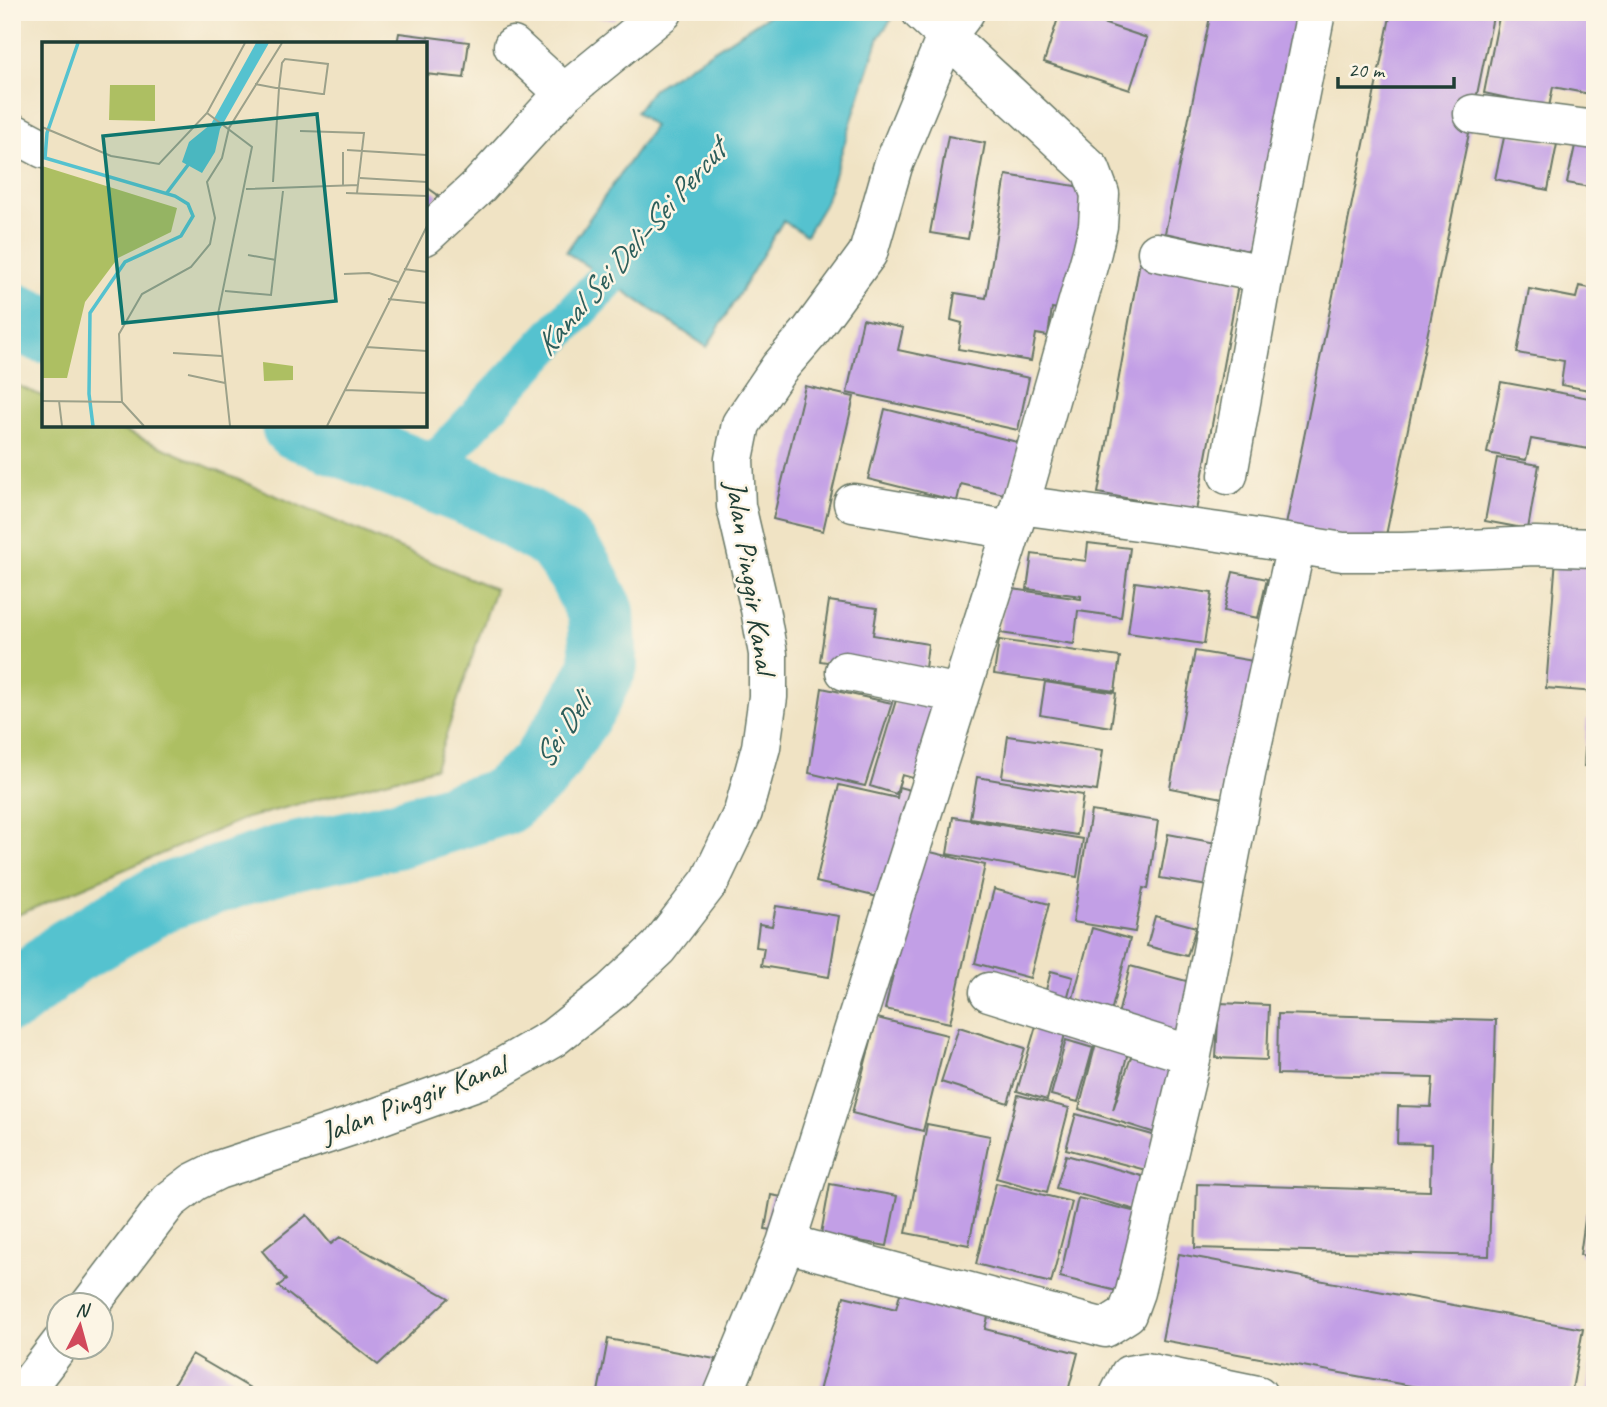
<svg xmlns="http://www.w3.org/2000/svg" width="1607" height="1407" font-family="Caveat,sans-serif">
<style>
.green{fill:#adbf62;stroke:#667e4b;stroke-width:2}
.water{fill:#55c2cf;stroke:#3a8082;stroke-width:2}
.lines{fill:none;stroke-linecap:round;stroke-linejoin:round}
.canal{stroke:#55c2cf;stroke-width:40}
.river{stroke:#55c2cf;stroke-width:68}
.building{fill:#c29fe6}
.minor-casing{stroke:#687766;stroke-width:41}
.minor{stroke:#fff;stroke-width:38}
.labels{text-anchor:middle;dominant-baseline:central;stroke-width:5;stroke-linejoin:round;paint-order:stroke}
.street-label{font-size:30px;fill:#1f3d34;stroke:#fcf5e5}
.water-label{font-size:32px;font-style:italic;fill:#2c5e5b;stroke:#fcf5e5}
.inset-river{fill:none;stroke:#55c2cf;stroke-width:3.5}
.inset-road{fill:none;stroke:#9ca18a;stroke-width:2}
.view{fill:#0f766e;fill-opacity:0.15;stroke:#0f766e;stroke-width:3.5}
.inset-edge{fill:none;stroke:#1f3d34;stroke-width:3.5}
</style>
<rect width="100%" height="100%" fill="#fcf5e5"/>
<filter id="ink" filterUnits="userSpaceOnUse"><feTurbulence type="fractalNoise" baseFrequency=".0143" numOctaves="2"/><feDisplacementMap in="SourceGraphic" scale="14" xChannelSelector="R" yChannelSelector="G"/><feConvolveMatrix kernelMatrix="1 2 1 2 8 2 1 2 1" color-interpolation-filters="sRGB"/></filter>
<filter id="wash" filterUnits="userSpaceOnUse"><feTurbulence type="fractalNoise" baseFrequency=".00686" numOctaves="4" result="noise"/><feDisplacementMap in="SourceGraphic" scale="28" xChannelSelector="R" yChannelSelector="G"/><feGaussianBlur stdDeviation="1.57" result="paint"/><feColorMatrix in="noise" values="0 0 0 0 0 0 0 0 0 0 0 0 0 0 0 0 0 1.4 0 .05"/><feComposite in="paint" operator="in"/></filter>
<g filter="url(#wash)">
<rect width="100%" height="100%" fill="#f0e3c4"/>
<!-- green -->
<path class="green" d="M12,383L44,397V425H110L495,589L435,768L243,819L15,916L12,919Z"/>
<!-- water -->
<path class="water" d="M774,12H897L879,37L825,203L806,235L783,221L707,347L566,252L654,126L636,112L653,89Z"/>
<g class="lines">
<!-- canal -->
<path class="canal" d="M424,475L644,239"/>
<!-- river -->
<path class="river" d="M12,316L44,329
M12,998L69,952L162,898L280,859L395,835L504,801L541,769L583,706L604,665L601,612L580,571L557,539L486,499L295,425"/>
</g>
<g id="blocks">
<!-- building -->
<path class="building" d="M565,12H616L615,19L565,14Z
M1060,12H1070L1147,38L1130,90L1044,62Z
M1211,12H1307L1258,253L1165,233Z
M1391,12H1494L1384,545L1286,525Z
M1500,12H1595V95L1553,87L1549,107L1484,93Z
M399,33L469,42L464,78L425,74V44H397Z
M1505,133L1557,144L1548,190L1495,179Z
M948,136L985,143L968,239L930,233Z
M1576,141L1595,145V188L1567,183Z
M1006,175L1088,188L1069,311L1052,308L1048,336L1036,334L1031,361L958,349L962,323L951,320L955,293L986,298Z
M425,186L438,195L425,214Z
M1140,261L1239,279L1196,511L1098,493Z
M1579,286L1595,289V391L1561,385L1564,361L1517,353L1529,289L1576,298Z
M863,319L903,328L898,350L1029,378L1018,430L847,393Z
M1501,382L1595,399V450L1531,439L1526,460L1487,453Z
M805,386L854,397L823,531L773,519Z
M885,409L1021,443L1008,495L961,484L957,501L868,479Z
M1497,458L1539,465L1528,529L1485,521Z
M1088,543L1130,548L1121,617L1078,611L1074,644L1000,633L1006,588L1081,599V596L1027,589L1032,554L1086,561Z
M1556,558L1595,561V692L1546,688Z
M1233,572L1267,579L1258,618L1224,611Z
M1135,582L1212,593L1204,644L1128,633Z
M829,601L877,608L873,635L928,644L924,676L820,661Z
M999,640L1120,657L1115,691L994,674Z
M1195,651L1265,663L1239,801L1170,788Z
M1045,682L1116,693L1111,727L1040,715Z
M900,687L945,700L920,780L902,775L896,794L870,786Z
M822,688L892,703L865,786L809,773Z
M1587,719L1595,720V767L1584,766Z
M1008,736L1103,750L1097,791L1002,777Z
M977,777L1083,795L1077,835L970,818Z
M839,785L897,798L899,787L917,792L890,900L816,882Z
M1091,811L1158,821L1148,889L1143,888L1135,932L1073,922Z
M953,817L1083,839L1077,877L947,854Z
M1168,834L1227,845L1220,888L1160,878Z
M922,850L985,865L950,1023L885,1009Z
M994,889L1049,904L1030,978L975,963Z
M776,906L839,916L829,977L761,966L764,948L756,947L759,924L772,926Z
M1155,916L1196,927L1187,956L1147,946Z
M1092,928L1130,939L1111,1012L1072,1002Z
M1130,966L1205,986L1191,1038L1117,1019Z
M1051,971L1073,977L1065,1007L1043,1001Z
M1219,1003L1269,1005L1267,1060L1216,1058Z
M1278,1014L1496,1020L1489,1256L1195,1248L1197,1184L1430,1191L1431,1144L1397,1143L1398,1106L1431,1107L1433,1078L1277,1074Z
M877,1018L947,1035L923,1131L852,1113Z
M1038,1019L1067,1027L1047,1100L1017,1091Z
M959,1027L1025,1048L1008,1103L941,1082Z
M1066,1040L1093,1048L1078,1102L1051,1095Z
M1096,1043L1128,1052L1113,1110L1133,1051L1188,1070L1165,1136L1079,1109Z
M1018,1095L1069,1108L1047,1192L996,1178Z
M1076,1114L1171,1140L1161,1174L1066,1149Z
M927,1124L990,1136L969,1245L906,1233Z
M1066,1155L1149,1178L1140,1211L1056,1188Z
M996,1183L1072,1202L1051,1283L976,1264Z
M830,1184L897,1196L887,1246L821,1234Z
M771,1195L788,1198L782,1232L765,1229Z
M1078,1198L1141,1213L1121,1292L1060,1277Z
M1586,1213L1595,1214V1257L1580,1255Z
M307,1215L331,1244L340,1237L449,1298L378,1365L278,1286L286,1280L262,1251Z
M1179,1254L1583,1329L1571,1395H1460L1162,1340Z
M901,1290L992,1301L985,1329L1078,1353L1067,1395H818L844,1296L896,1309Z
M608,1339L715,1359L708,1395H614L598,1392Z
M192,1354L262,1395H167Z
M1593,1355L1595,1395H1587Z"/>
</g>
</g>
<g filter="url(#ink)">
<use href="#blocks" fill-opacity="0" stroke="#687766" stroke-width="2"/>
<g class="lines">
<defs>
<path id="minor" d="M513,46L564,93
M1473,114L1595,130
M12,132L44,149
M425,236L479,186L564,93L663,12
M1157,252L1264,274
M1228,475L1264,274L1316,12
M853,503L1012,530
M1020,505L1219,532L1343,552H1403L1535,546L1595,548
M845,671L960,694
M989,992L1192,1055
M786,1243L1105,1328L1127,1314L1135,1292L1192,1055L1246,774L1296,545
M89,1306L169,1201L194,1182L218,1170L355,1125L482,1079L553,1038L612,991L658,948L710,881L743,812L761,747L768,697V654L760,609L736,506L734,459L741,424L779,368L810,332L868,253L893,166L946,37L965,12
M21,1395L60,1344
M723,1395L786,1243L1020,505L1092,252L1098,226L1100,194L1091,170L921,12
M1119,1395L1129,1375L1146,1372L1258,1395"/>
</defs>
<!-- minor casing -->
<use href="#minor" class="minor-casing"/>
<!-- minor -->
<use href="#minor" class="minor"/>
</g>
</g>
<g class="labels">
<!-- street labels -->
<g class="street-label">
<text transform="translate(751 577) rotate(81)">Jalan Pinggir Kanal</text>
<text transform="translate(413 1099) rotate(-21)">Jalan Pinggir Kanal</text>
</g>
<!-- water labels -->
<g class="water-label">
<text transform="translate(630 248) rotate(-49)">Kanal Sei Deli–Sei Percut</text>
<text transform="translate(562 731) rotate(-57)">Sei Deli</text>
</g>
</g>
<!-- overview -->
<g transform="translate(42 42)">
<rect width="385" height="385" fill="#f0e3c4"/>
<path d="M68,43H113V79L67,78ZM0,124L135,166L129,190L76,216L43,260L25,336H0ZM221,320L251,324V338L222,339Z" fill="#adbf62"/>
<path d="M214,1H227L178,87L173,110L160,131L140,120L147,100L169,82Z" fill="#55c2cf"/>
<path class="inset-river" d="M36,1L5,91L3,116L133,154L146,162L151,174L139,194L83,220L48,271L47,352L51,384M124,152L149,119"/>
<path class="inset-road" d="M213,42L234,46H237L280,52H282L286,22L243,17L240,21L237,46L231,140M165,71L210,105L176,272L188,384M0,85L69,114L117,122L165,71L203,1M258,89L322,91L315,151M305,108L385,113M301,110V144M318,136L385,140M204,147L316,143M304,151L385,154M206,213L234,218M362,227L385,230M302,232L327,231L356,240M183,249L229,253L241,149M346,257L385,261M324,305L385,309M131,311L180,314M146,333L183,341M303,348L385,351M0,359L80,360M17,359L20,384M102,384L80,360L77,292L100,252L149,225L168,202L173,176L165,140L180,116L187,86L240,1M285,384L385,184"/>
<path class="view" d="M275,72L294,259L81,281L61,94Z"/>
<rect width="385" height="385" class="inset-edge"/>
</g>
<!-- margin -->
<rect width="1607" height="1407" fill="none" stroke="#fcf5e5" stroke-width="42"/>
<!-- north arrow -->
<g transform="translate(80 1326) rotate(6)"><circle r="33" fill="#fcf5e5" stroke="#a4ab9e" stroke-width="2"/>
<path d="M0-5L12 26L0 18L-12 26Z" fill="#d1495b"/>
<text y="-10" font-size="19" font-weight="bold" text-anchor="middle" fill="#1f3d34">N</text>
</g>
<!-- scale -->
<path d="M1338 77v10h116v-10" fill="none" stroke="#1f3d34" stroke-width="3.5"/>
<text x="1348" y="77" font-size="21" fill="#1f3d34" stroke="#fcf5e5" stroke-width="5" paint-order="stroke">20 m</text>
</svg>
